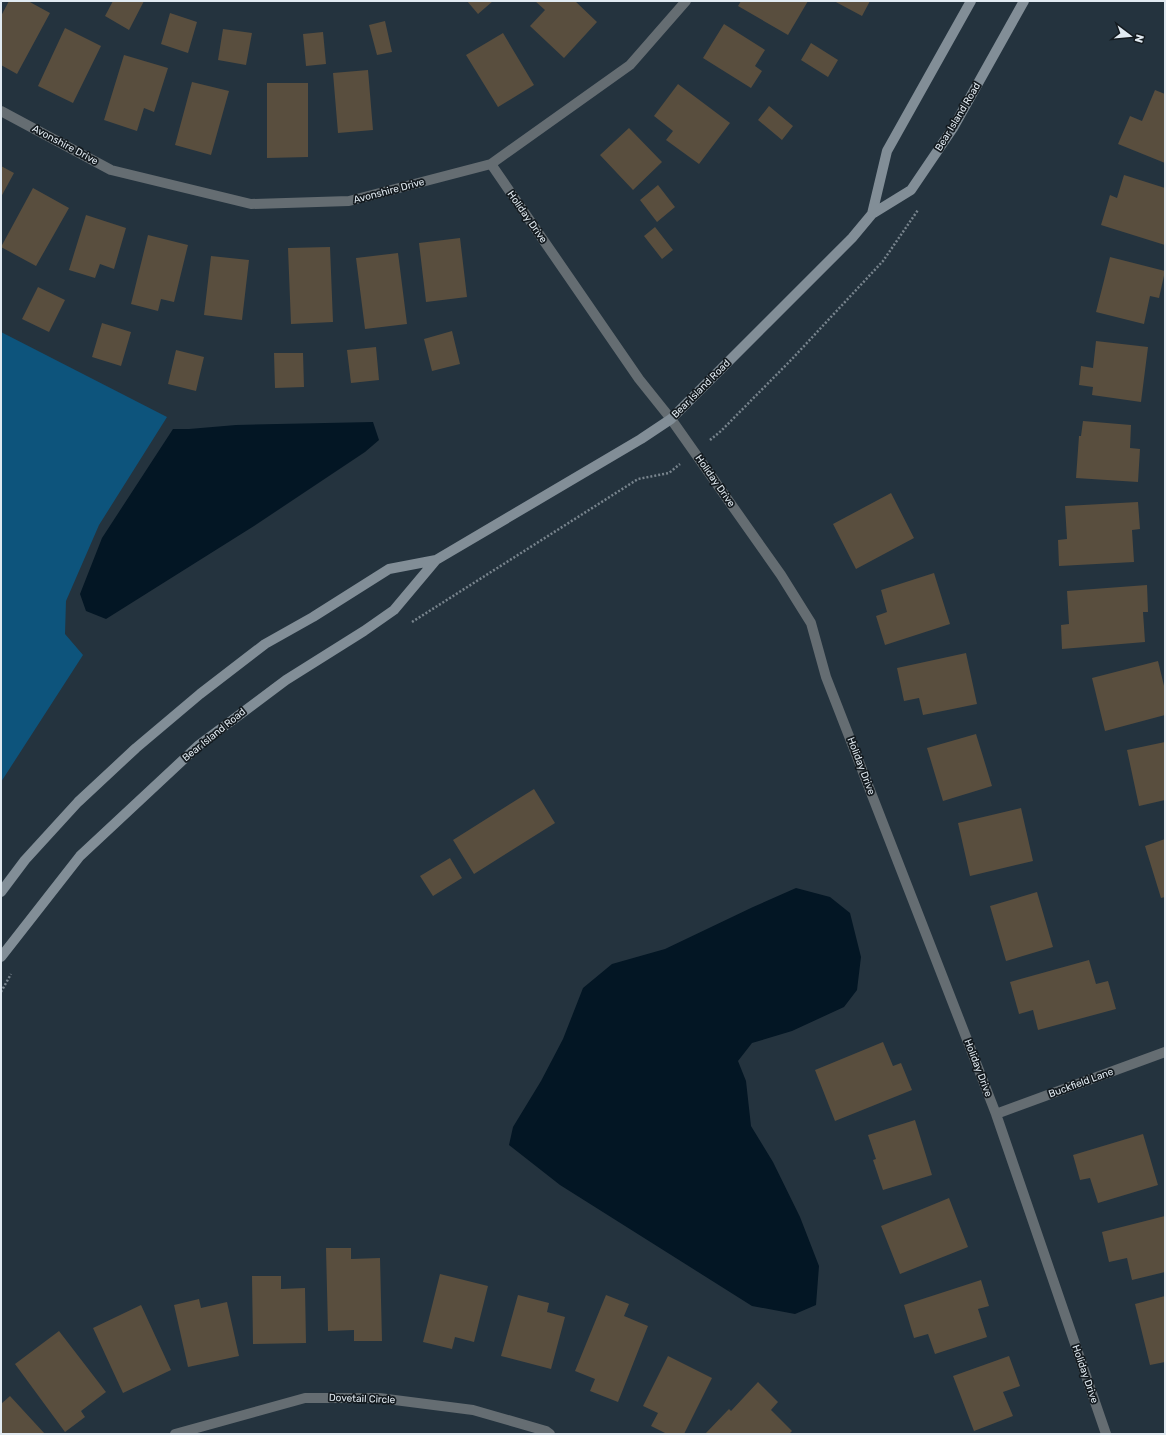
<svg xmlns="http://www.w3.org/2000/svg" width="1166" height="1435" font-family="Rubik,sans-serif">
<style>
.green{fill:#0d547c}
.water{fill:#031624}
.building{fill:#594e3e}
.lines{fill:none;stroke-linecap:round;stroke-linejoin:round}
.path{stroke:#78848d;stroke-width:2.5;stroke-dasharray:2 2;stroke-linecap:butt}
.street{stroke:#656d72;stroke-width:10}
.secondary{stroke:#828e97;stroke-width:10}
.labels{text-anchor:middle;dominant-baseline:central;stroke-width:3.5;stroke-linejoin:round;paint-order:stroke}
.street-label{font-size:10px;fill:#e1eaf1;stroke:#131a1f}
</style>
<rect width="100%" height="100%" fill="#24333e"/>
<!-- green -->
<path class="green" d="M1,332L167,417L99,525L66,601L65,634L83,655L1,782Z"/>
<!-- water -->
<path class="water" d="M373,422L379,440L365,452L254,526L106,619L86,611L80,594L102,538L173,429H189L236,425Z
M796,888L830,897L850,913L861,957L857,990L844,1007L792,1031L752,1043L738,1061L746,1081L751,1126L773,1162L800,1217L819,1266L816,1305L795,1314L752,1306L560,1185L509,1145L513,1127L541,1081L563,1039L583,988L612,964L665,949L753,907Z"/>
<!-- building -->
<path class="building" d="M9,1H28L50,13L17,74L1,65V16Z
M113,1H144L129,30L105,16Z
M467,1H493L478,14Z
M535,1H575L597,22L564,58L530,26L545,10Z
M741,1H808L788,35L738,6Z
M834,1H870L862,16Z
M170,13L197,22L188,53L161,44Z
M385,21L392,52L377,55L369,25Z
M724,24L765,50L755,66L762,71L751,88L703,58Z
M65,28L101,46L73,103L38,86Z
M223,29L252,33L246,65L218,60Z
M323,32L326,64L306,66L303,34Z
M503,33L534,85L498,107L466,55Z
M811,43L838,60L828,77L801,60Z
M124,55L168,68L154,112L144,108L137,131L104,120Z
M368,70L373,130L338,133L333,73Z
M192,82L229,91L211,155L175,145Z
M267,83H308V157L267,158Z
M678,84L730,123L699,164L666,140L673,131L654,116Z
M1155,90L1165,94V163L1118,144L1130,116L1142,121Z
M769,106L793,126L782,140L758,120Z
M629,128L662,162L633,190L600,155Z
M1,166L14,173L1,197Z
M1124,175L1165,188V245L1101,225L1110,195L1117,198Z
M658,185L675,207L657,222L640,200Z
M33,188L69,208L36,266L1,247Z
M86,215L126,228L114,269L100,264L95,278L69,270Z
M655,227L673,250L662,259L644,236Z
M148,235L188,245L174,302L161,299L158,311L131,304Z
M460,238L467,297L426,302L419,243Z
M330,247L333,322L291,324L288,248Z
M398,253L407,324L365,329L356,258Z
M211,256L249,260L242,320L204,315Z
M1110,257L1165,271L1159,298L1150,296L1144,324L1096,312Z
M38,287L65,300L49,332L22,319Z
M102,323L131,332L121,366L92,357Z
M452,331L460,364L432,371L424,339Z
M1096,341L1148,347L1141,402L1092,395L1093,387L1079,385L1081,366L1093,368Z
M376,347L379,380L351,383L347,350Z
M176,350L204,357L196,391L168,384Z
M274,353H303L304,387L275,388Z
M1083,421L1131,425L1130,448L1140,449L1138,482L1076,478L1079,436H1081Z
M891,493L914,538L856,569L833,524Z
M1138,502L1140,529L1132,530L1134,562L1059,566L1058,540L1067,539L1065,506Z
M934,573L950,624L885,645L876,616L887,612L881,590Z
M1147,585L1148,612H1143L1145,642L1062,649L1061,625L1069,624L1067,591Z
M966,653L977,704L923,715L919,698L904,701L897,668Z
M1158,661L1165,690V715L1105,731L1092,678Z
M976,734L992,786L943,801L927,748Z
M1165,742V800L1139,806L1127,750Z
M534,789L555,823L474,874L453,840Z
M1021,808L1033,861L970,876L958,823Z
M1165,839V897L1161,898L1145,846Z
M450,858L462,878L433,896L420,876Z
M1037,892L1053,947L1006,961L990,906Z
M1089,960L1096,984L1108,981L1116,1009L1038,1030L1033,1010L1019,1014L1010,982Z
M883,1042L893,1066L901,1063L912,1090L835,1121L815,1070Z
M915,1120L932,1175L883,1190L873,1160L876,1159L868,1135Z
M1143,1134L1158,1185L1098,1203L1090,1178L1080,1180L1073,1155Z
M949,1198L968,1247L900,1274L881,1226Z
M1165,1216V1272L1132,1280L1127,1258L1109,1262L1102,1232Z
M326,1248H351V1259L380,1258L382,1341H354V1330L328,1331Z
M440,1274L488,1286L474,1342L455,1337L452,1349L423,1342Z
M252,1276H281V1289L305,1288L306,1343L253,1344Z
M981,1280L989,1306L978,1309L987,1337L935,1354L928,1334L914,1338L904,1305Z
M518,1295L549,1303L547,1312L565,1317L551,1369L501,1356Z
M606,1295L629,1304L624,1316L648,1326L618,1402L590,1391L595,1379L575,1371Z
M1165,1296V1362L1150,1365L1135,1304Z
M199,1299L201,1308L227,1302L239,1356L188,1367L174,1305Z
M141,1305L171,1370L123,1393L93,1328Z
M59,1331L106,1392L81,1411L85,1417L65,1432L15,1364Z
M668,1356L712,1378L684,1434H667L651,1426L658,1413L643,1406Z
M1009,1356L1020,1386L1003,1392L1013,1416L974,1431L953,1376Z
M758,1382L778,1402L771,1410L792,1431L789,1434H705L729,1409L731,1411Z
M10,1396L45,1434H1V1404Z"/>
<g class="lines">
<!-- path -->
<path class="path" d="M710,440L721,431L792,359L883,261L918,210
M412,622L638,479L669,473L680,464
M1,992L11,974"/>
<!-- street -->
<path class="street" d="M1,111L111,170L251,204L349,201L491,164L630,65L686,1
M491,164L639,379L671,419L781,575L811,623L826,677L996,1114L1106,1434
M996,1114L1165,1052
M175,1434L305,1398H379L473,1410L546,1431L550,1434"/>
<!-- secondary -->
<path class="secondary" d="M872,214L887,151L971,1
M1,892L25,860L78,802L136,748L200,694L265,644L313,617L389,569L436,560
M1,957L80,856L199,745L286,680L364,631L394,610L436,560L641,439L671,419L852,238L872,214L911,190L953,128L1024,1"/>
</g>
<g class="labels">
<!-- street labels -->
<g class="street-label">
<text transform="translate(958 117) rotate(-59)">Bear Island Road</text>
<text transform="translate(65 145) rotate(28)">Avonshire Drive</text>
<text transform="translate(389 191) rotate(-15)">Avonshire Drive</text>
<text transform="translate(527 217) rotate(55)">Holiday Drive</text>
<text transform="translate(701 389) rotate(-45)">Bear Island Road</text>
<text transform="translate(715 481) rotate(55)">Holiday Drive</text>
<text transform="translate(214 735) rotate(-39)">Bear Island Road</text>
<text transform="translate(861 766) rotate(69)">Holiday Drive</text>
<text transform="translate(978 1068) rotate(69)">Holiday Drive</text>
<text transform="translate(1081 1083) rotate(-20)">Buckfield Lane</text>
<text transform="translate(1085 1374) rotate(71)">Holiday Drive</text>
<text transform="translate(362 1399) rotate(2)">Dovetail Circle</text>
</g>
</g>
<!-- border -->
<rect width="1166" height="1435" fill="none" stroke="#e1eaf1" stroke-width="4"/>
<!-- north arrow -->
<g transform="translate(1130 36) rotate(106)" stroke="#131a1f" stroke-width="3" paint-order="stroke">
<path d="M0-3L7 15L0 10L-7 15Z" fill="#e1eaf1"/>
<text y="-6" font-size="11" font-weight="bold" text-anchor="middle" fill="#e1eaf1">N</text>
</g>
</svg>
